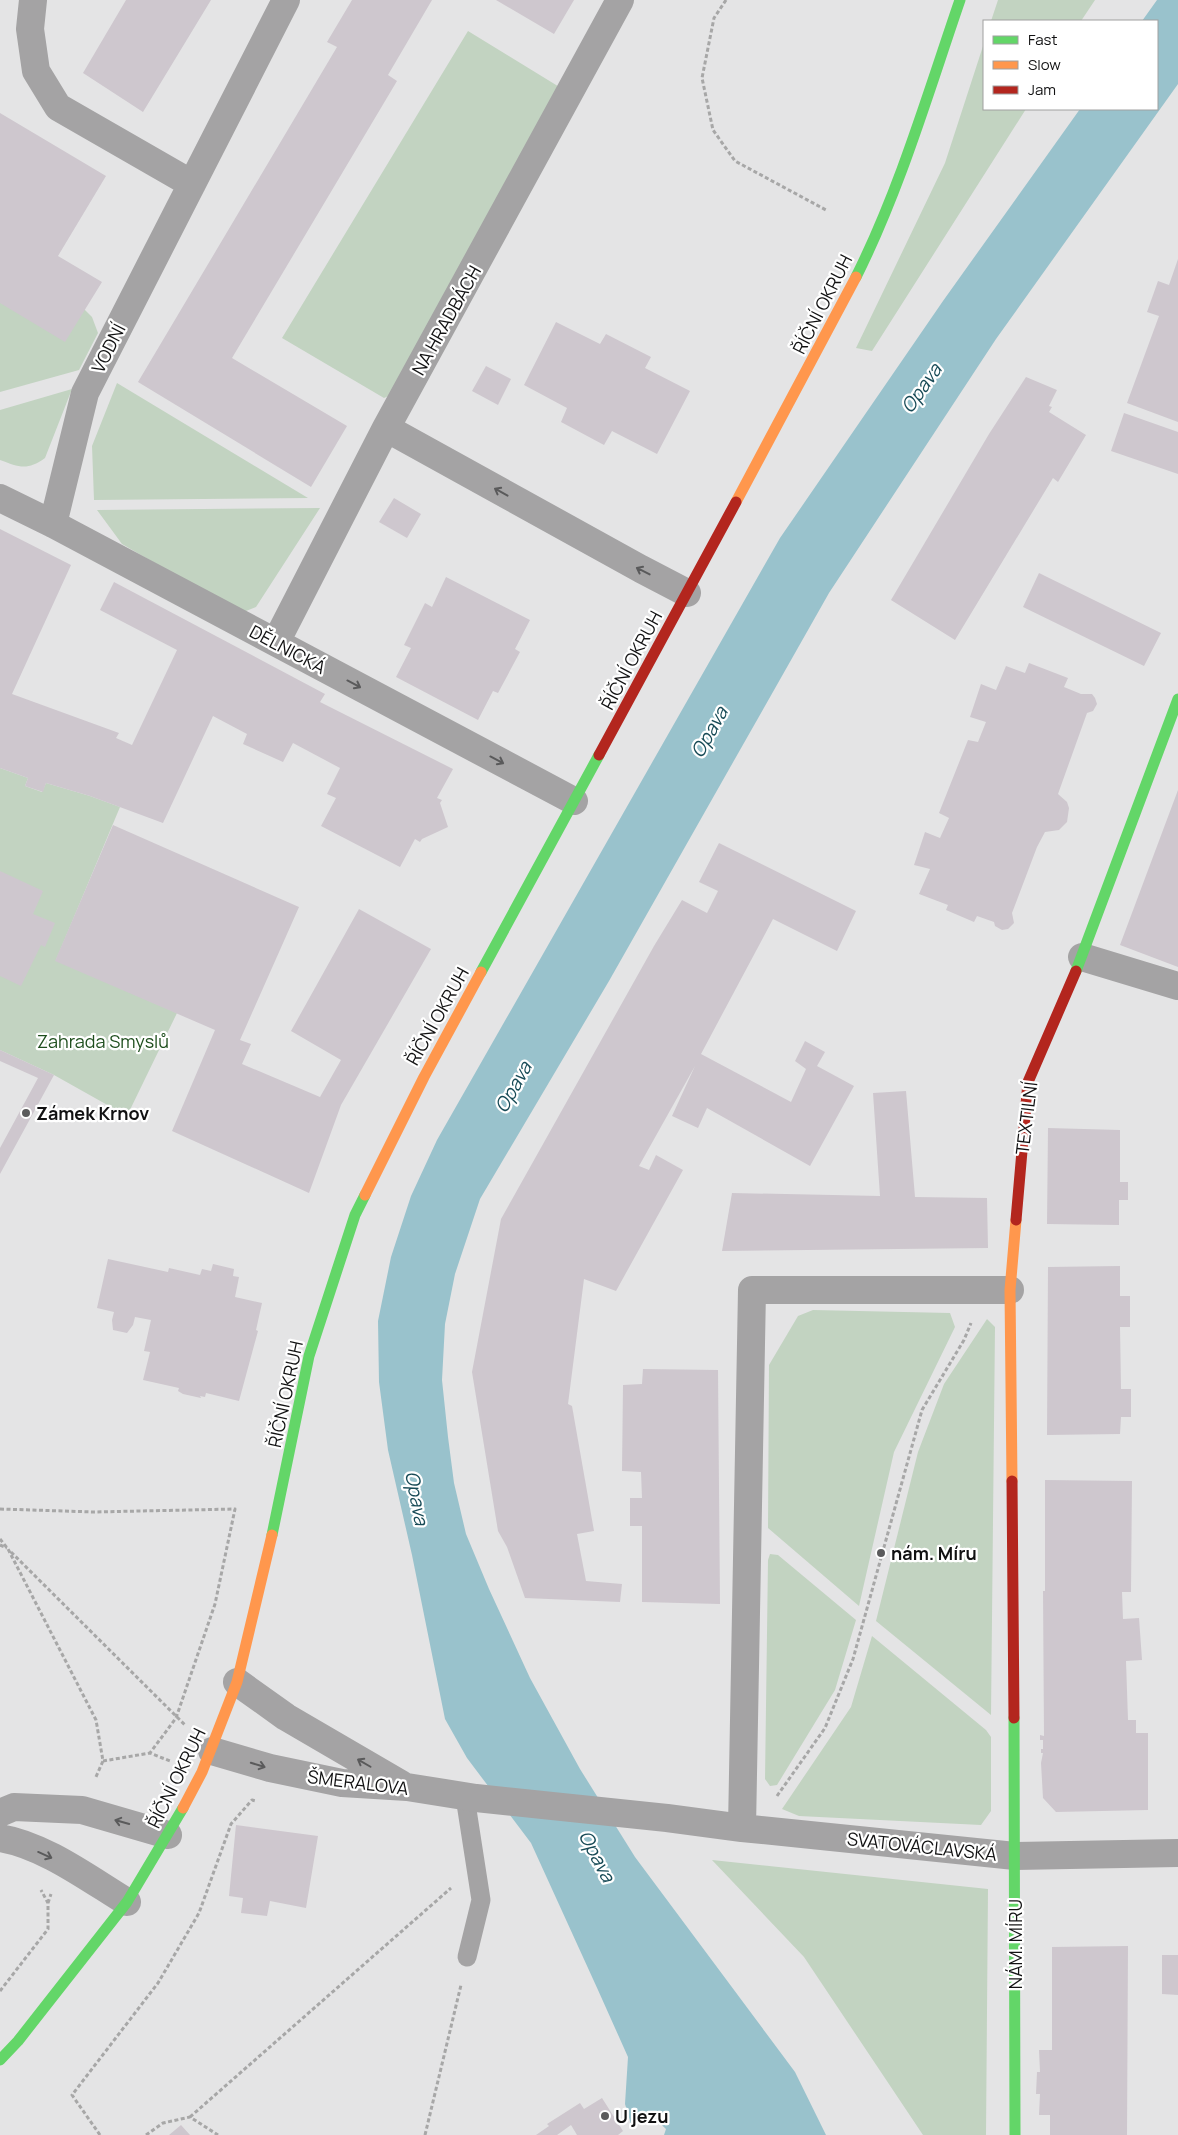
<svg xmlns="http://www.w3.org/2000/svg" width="1178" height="2135" font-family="Manrope,sans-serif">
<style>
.green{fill:#c2d3c1}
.water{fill:#99c2cc}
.building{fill:#cec7ce}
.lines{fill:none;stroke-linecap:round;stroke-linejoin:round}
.path{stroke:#a7a7a7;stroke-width:3;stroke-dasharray:4 2.5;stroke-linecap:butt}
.lane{stroke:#a4a3a4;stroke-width:19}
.street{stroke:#a4a3a4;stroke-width:28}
.fast{stroke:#63d668;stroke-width:11}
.slow{stroke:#ff974d;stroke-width:11}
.jam{stroke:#b3261e;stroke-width:11}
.oneway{stroke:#5a5a5b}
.poi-dot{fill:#5b5b5c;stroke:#fff;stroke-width:2}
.labels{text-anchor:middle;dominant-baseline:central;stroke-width:4.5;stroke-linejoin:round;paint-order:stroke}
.street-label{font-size:18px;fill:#111112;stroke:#fff}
.park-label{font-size:18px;fill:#1f4f1e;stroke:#fff}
.poi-label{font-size:18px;font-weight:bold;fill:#111112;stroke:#fff;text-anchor:start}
.water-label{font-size:19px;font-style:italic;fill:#174a56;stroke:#fff}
</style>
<rect width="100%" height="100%" fill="#e4e4e5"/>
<!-- green -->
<path class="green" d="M998,0H1095L1081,21H991Z
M468,31L561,88L395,393L384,398L282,338Z
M984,43V109H1026L872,351L856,348L945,163Z
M0,303L84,309L92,317L98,333L79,370L0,392Z
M117,383L308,498L94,500L92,446Z
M72,389L45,458C27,471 19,467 0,460V410Z
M320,508L256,607L241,613L122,544L97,510Z
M0,768L28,778L25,786L42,792L46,783L90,796L120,807L56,960L177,1013L127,1116L54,1075L0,1050Z
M813,1310L950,1313L955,1327L894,1452L859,1606L768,1528L769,1365L798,1316Z
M987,1319L995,1327L991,1715L876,1621L918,1452L944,1384Z
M770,1554L778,1555L856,1620L835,1690L777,1785L770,1786L765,1779L768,1560Z
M872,1636L986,1730L991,1737V1811L981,1825L799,1816L782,1809L851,1707Z
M712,1860L988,1889L986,2135H923L804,1957Z"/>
<!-- water -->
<path class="water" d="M1157,0H1178V84L996,339L829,593L609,981L480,1199L455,1274L445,1324L442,1380L448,1437L454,1483L466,1534L489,1589L530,1678L580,1769L635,1857L795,2072L826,2135H664L666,2129L652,2116L631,2124L625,2104L628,2057L598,1990L531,1843L467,1758L445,1719L412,1555L388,1450L379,1382L378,1321L391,1257L411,1196L437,1140L780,538L943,301L1080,109H1157V21H1142Z"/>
<!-- building -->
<path class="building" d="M126,0H211L143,112L83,73Z
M352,0H432L388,75L397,81L232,358L347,426L311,487L138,382L337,47L327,42Z
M496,0H574L554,34Z
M0,113L106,176L58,256L102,282L65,342L0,303Z
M1178,259V422L1127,403L1159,316L1147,312L1158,281L1169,285Z
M556,322L600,344L606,334L651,357L645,368L690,391L657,454L612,431L604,445L561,422L567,408L524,385Z
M486,366L511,379L498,405L472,391Z
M1026,377L1057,390L1049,406L1052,407L1049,412L1086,435L1058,482L1053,478L955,640L891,600L989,434Z
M1124,413L1178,432V474L1111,451Z
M394,498L421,514L407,538L379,522Z
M0,529L71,565L12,694L119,733L116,738L132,745L177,650L100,610L114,582L325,694L320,702L453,769L437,798L442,800L440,803L448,827L422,839L420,842L415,839L400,867L321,826L336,798L327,794L340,768L293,743L283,762L243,744L247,734L213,716L163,823L90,796L46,783L43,792L25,786L28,778L0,768Z
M1039,573L1161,633L1144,666L1023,607Z
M446,577L530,620L515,649L520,652L498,693L493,691L478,720L396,677L411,648L404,645L425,603L432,607Z
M1029,663L1068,678L1064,687L1081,694H1092L1095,698L1097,704L1093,711L1087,713L1058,794L1067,802L1069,808L1067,822L1059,830L1045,832L1037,847L1012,913L1014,923L1008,929L1002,930L995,926L994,922L977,916L974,922L946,910L948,905L919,894L930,869L914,865L925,832L940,838L949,818L939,813L968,740L978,742L986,722L970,717L981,684L996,690L1006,666L1025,673Z
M1178,790V967L1120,945Z
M113,825L299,907L240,1040L251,1044L242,1064L320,1097L341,1060L291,1031L359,909L431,949L341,1105L309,1193L172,1131L215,1030L55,961Z
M719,843L856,911L837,951L773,919L701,1054L791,1102L806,1069L795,1061L805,1041L825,1052L817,1066L854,1086L810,1166L707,1108L698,1128L672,1116L695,1066L639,1166L649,1170L656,1155L683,1170L616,1291L584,1279L568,1404L572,1406L594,1531L577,1534L586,1581L622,1584L620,1602L525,1598L507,1547L498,1531L472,1372L501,1219L654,946L682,900L707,913L718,891L699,882Z
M0,871L43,891L33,914L55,923L45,947L41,945L21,986L0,976Z
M0,1050L54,1075L0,1174V1148L38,1078L0,1061Z
M906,1091L915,1197L987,1198L988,1248L722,1251L732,1193L880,1196L873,1093Z
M1048,1128L1120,1130V1182H1128V1200H1119V1225L1047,1224Z
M108,1259L168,1272L169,1268L200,1275L202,1269L211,1271L213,1264L234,1269L233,1276L239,1277L235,1297L262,1303L256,1330L258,1331L239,1401L206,1393L205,1397L200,1396L201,1398L183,1394L178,1391L179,1388L143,1380L150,1352L144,1351L151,1320L135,1317L133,1325L127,1333L113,1330L112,1320L114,1312L97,1308Z
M1120,1266V1296H1130V1327H1120L1121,1389H1131V1417H1121L1120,1434L1047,1435L1048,1267Z
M643,1369L718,1370L720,1604L642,1602V1526H630V1498H642L641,1472L622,1471L623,1385L642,1384Z
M1045,1480L1132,1481L1131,1592H1122L1123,1619L1139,1618L1142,1660L1126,1661L1128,1720H1136V1733H1148V1810L1056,1812L1043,1798L1041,1763L1043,1753H1041V1749H1043V1740H1040V1735L1044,1736L1043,1591H1045Z
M236,1825L318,1836L306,1908L270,1901L267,1916L241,1913L243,1898L229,1896Z
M1128,1946L1127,2135H1050V2115H1039L1040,2094H1036L1037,2072H1040L1039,2050H1052V1947Z
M1162,1955H1178V1995L1162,1994Z
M602,2098L623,2131L618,2135H577L571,2125L557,2135H536L549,2126L547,2124L580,2103L584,2109Z
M181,2125L190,2135H169Z"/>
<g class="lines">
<!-- path -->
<path class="path" d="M726,0L714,18L702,78L713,130L735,161L826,210
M0,1509L94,1512L235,1509L215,1604L176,1718L150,1753
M0,1539L8,1549L96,1720L103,1761L95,1779
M0,1545L7,1548
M11,1552L186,1726
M103,1761L150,1753L170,1761
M777,1796L825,1728L853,1659L922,1410L964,1340L971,1323
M48,1903L51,1894
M0,1991L48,1929V1903L41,1890
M190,2117L451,1888
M100,2135L72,2095L158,1983L199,1913L231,1824L252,1800L256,1801
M146,2135L163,2123L190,2117L218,2135
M425,2135L461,1985"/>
<!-- lane -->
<path class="lane" d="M465,1797L481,1900L467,1957"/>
<!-- street -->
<path class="street" d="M33,0L30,29L36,71L58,107L192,184
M386,428L641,569L687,593
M0,498L53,524L574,801
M53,524L85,393L286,0
M276,642L386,428L620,0
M1082,957L1178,986
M237,1682L286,1717L401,1784
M212,1751L270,1768L342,1783L407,1787L476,1798L667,1818L742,1828L1015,1856L1178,1853
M0,1813L14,1807L82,1810L168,1835
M742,1828L752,1290H1010
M0,1838C44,1845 89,1879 127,1902"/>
<!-- fast -->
<path class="fast" d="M856,277C900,189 928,93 960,0
M1076,971L1178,699
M481,972L599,755
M272,1535L309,1356L355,1215L365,1195
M1014,1718L1015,2135
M0,2060L18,2041L127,1902L183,1808"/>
<!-- slow -->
<path class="slow" d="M736,502L856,277
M365,1195L424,1077L481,972
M1012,1481L1010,1290L1016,1220
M183,1808L202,1772L237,1682L272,1535"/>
<!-- jam -->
<path class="jam" d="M599,755L736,502
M1016,1220L1028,1082L1076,971
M1012,1481L1014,1718"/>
</g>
<!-- one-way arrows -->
<defs><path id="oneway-shaft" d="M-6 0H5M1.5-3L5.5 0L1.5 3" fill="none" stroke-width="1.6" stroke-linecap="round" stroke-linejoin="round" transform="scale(1.25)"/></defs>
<g class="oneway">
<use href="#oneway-shaft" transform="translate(501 492) rotate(-151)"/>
<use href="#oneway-shaft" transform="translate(643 571) rotate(-153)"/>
<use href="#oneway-shaft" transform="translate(354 684) rotate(28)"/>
<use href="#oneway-shaft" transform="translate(497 760) rotate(28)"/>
<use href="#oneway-shaft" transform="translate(364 1763) rotate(-150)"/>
<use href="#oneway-shaft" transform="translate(258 1765) rotate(17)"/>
<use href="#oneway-shaft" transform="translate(122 1822) rotate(-164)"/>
<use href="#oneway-shaft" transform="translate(45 1855) rotate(24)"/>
</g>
<!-- markers -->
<g class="poi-dot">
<circle cx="26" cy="1113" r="5"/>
<circle cx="881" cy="1553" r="5"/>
<circle cx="605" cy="2116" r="5"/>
</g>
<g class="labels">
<!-- street labels -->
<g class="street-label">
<text transform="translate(822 304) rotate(-63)">ŘÍČNÍ OKRUH</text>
<text transform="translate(446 320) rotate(-61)">NA HRADBÁCH</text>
<text transform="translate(108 348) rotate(-63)">VODNÍ</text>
<text transform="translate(288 649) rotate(28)">DĚLNICKÁ</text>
<text transform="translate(631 660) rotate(-62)">ŘÍČNÍ OKRUH</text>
<text transform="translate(437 1016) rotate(-61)">ŘÍČNÍ OKRUH</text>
<text transform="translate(1026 1118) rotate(-83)">TEXTILNÍ</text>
<text transform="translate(285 1394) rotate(-78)">ŘÍČNÍ OKRUH</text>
<text transform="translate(176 1778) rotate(-64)">ŘÍČNÍ OKRUH</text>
<text transform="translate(358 1782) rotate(7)">ŠMERALOVA</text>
<text transform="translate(922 1846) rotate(6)">SVATOVÁCLAVSKÁ</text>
<text transform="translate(1015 1944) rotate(-90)">NÁM. MÍRU</text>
</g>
<!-- park labels -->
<g class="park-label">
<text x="103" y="1041">Zahrada Smyslů</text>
</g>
<!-- poi labels -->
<g class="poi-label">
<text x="36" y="1113">Zámek Krnov</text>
<text x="891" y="1553">nám. Míru</text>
<text x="615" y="2116">U jezu</text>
</g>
<!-- water labels -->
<g class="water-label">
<text transform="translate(921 388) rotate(-55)">Opava</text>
<text transform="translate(709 732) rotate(-61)">Opava</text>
<text transform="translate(513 1087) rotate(-61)">Opava</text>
<text transform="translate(417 1498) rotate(79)">Opava</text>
<text transform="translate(597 1856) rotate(62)">Opava</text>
</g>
</g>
<!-- legend -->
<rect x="983" y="20" width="175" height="90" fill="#ffffff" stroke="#a0a0a0"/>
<rect x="993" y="36" width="25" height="8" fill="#63d668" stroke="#a0a0a0"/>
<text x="1028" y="45" font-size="15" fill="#111112">Fast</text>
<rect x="993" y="61" width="25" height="8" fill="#ff974d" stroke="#a0a0a0"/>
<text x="1028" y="70" font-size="15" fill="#111112">Slow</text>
<rect x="993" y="86" width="25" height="8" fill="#b3261e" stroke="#a0a0a0"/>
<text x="1028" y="95" font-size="15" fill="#111112">Jam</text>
</svg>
